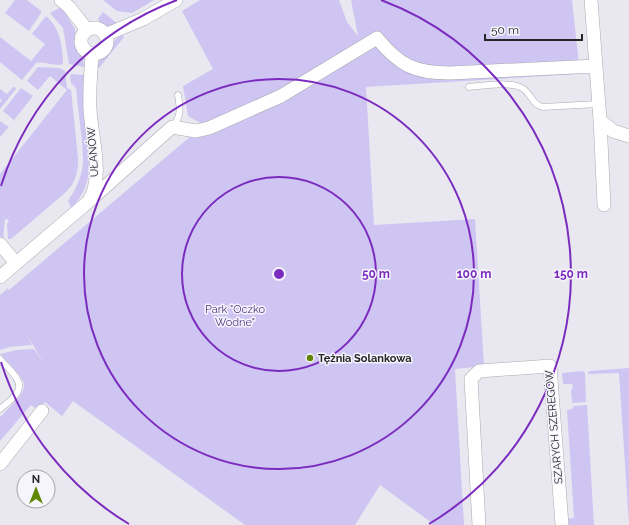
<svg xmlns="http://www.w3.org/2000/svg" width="629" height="525" font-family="Raleway,sans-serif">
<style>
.green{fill:#cec5f2}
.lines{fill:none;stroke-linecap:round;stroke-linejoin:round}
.lane-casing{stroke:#aaa9b1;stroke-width:7}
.street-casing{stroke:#aaa9b1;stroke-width:14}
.lane{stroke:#fff;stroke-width:6}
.street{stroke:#fff;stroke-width:13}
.ring{fill:none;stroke:#7b2cbf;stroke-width:2}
.poi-dot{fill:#618504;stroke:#f6f5fd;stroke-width:1.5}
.labels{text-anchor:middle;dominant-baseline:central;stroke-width:3;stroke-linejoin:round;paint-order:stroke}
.street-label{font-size:11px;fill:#262528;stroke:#f6f5fd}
.park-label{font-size:11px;fill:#4e3883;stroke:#f6f5fd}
.poi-label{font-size:11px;font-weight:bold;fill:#262528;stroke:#f6f5fd;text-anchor:start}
.centre{fill:#7b2cbf;stroke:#f6f5fd;stroke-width:2}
.ring-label{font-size:12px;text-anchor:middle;font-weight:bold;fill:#7b2cbf;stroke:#f6f5fd;stroke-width:3;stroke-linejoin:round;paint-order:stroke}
</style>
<rect width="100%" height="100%" fill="#e9e8f0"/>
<!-- green -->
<path class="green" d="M15,0H27L41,11V13L29,31L5,13Z
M103,0H154L132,13L117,11Z
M200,0H339L347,22L358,36L351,0H572L580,74L366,87L374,225L475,219L484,366L455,369L464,525H431L432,523L380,485L355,525H245L73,401L62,416L45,402L38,410L31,405L0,441V417C32,384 32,388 0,354L16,350L34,349L44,364L27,335L32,345L9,347L0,350V295L8,288L9,290L204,125L188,116L183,86L213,69L182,11Z
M59,8L64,11L75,29L76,44L83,56L84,67L69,64L63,28L50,13Z
M103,12L118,24L109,26L101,25L98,19Z
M46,16C60,28 63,47 63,64C55,67 45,61 36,63L22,80L0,62V37L31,61L45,44L32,34Z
M122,35L124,37L99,68H97C99,59 102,58 107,52C113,45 114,38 122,35Z
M38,67L59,68L65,71L67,88L71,90L78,158V166L76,176L72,185L66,192L11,239H8L7,224L9,221L7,219H5L3,240L0,236V174L67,90L50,76L38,90L27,81Z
M72,74L84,75C83,84 83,93 83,103C86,137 101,181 71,208L68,201C76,189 84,173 83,157C82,134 78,111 76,88L71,83L70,75Z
M13,87H15L16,89L0,109V103L2,100L0,99V89L7,94Z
M21,88L33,96L14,120L3,111Z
M0,121L9,127L0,137Z
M629,368V525L619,373L588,374V372L590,371Z
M583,371L585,373L586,402L572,403L571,389H573L572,384H563L562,373Z
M587,405L594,525H565V519L574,518L567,410L572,409L574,406Z"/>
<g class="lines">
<defs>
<path id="lane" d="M469,87C483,86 510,81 522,88C531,93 532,105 543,107L598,104
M172,127C182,117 180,107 178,95
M0,359C6,367 24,380 18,391C15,398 6,404 0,409"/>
<path id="street" d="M61,0L70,8L87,30
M591,0L600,120L613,131L629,136
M81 41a13 13 0 1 1 26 0a13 13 0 1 1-26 0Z
M105,35L143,19L176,0
M600,120L604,205
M88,202L172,127L196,131L209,128L281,96L377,38C399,65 414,73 450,73L596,66
M0,244L16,263
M0,277L88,202C105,179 91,136 90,109C89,90 91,72 92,54
M0,464L42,411
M479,525L471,379L479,371L550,366L562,525"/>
</defs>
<!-- lane casing -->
<use href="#lane" class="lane-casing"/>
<!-- street casing -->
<use href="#street" class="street-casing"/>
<!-- lane -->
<use href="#lane" class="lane"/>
<!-- street -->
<use href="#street" class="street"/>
</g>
<!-- distance rings -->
<g class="ring">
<circle cx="279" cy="274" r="97"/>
<circle cx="279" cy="274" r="195"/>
<path d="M129 524A292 292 0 0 1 1 362M1 186A292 292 0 0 1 177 0M381 0A292 292 0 0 1 429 524"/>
</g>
<!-- markers -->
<circle class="poi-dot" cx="310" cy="358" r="4"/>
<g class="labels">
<!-- street labels -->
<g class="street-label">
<text transform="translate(93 152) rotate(-94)">UŁANÓW</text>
<text transform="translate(554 427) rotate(-95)">SZARYCH SZEREGÓW</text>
</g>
<!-- park labels -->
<g class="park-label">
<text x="235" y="309">Park "Oczko<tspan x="235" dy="13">Wodne"</tspan></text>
</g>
<!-- poi labels -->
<g class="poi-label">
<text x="318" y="358">Tężnia Solankowa</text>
</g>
</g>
<circle cx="279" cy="274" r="6" class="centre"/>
<g class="ring-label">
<text x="376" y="278">50 m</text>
<text x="474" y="278">100 m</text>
<text x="571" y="278">150 m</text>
</g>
<!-- north arrow -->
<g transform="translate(36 489)"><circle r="19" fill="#f6f5fd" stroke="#a3a2a8"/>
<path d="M0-3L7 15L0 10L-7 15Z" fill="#618504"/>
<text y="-6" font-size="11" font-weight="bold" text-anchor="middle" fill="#262528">N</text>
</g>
<!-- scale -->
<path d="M485 34v6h97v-6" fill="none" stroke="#262528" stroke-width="2"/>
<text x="491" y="34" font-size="12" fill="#262528" stroke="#f6f5fd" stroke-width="3" paint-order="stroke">50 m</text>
</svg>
